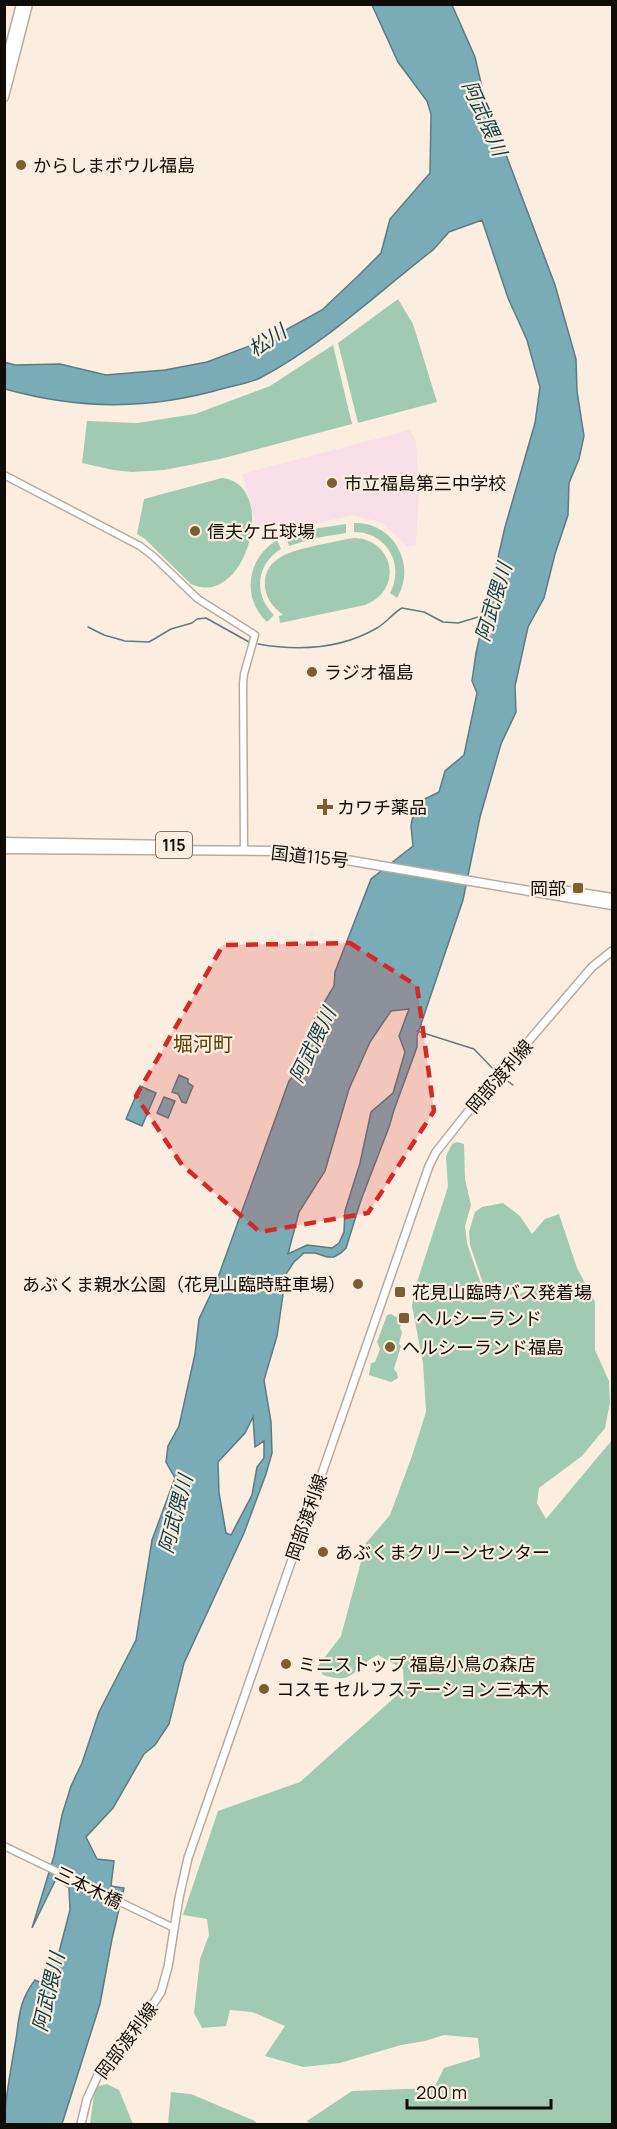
<svg xmlns="http://www.w3.org/2000/svg" width="617" height="2129" font-family="Manrope,'Noto Sans JP',sans-serif">
<style>
.education{fill:#f8dfe8}
.green{fill:#a1cab3}
.water{fill:#7aacb7;stroke:#5a7c82;stroke-width:1.5;fill-rule:evenodd}
.lines{fill:none;stroke-linecap:round;stroke-linejoin:round}
.stream{stroke:#5a7c82;stroke-width:1.5}
.tertiary-casing{stroke:#b7ab9d;stroke-width:9}
.secondary-casing{stroke:#b7ab9d;stroke-width:10}
.trunk-casing{stroke:#b7ab9d;stroke-width:11}
.tertiary{stroke:#fff;stroke-width:6}
.secondary{stroke:#fff;stroke-width:7}
.trunk{stroke:#fff;stroke-width:8}
.marked{fill:#d62828;fill-opacity:0.2;stroke:#d62828;stroke-width:4.5;stroke-dasharray:12 8;stroke-linejoin:round}
.poi-dot{fill:#7b5f32;stroke:#fbeee0;stroke-width:2}
.labels{text-anchor:middle;dominant-baseline:central;stroke-width:4.5;stroke-linejoin:round;paint-order:stroke}
.shield{fill:#fbeee0;stroke:#565048;stroke-width:1.5}
.shield-label{font-size:16px;font-weight:bold;fill:#100c07}
.poi-label{font-size:18px;fill:#100c07;stroke:#fbeee0;text-anchor:start}
.street-label{font-size:18px;fill:#100c07;stroke:#fbeee0}
.water-label{font-size:20px;font-style:italic;fill:#103f48;stroke:#fbeee0}
.neighbourhood-label{font-size:20px;fill:#5a3c00;stroke:#fbeee0}
</style>
<rect width="100%" height="100%" fill="#fbeee0"/>
<!-- education -->
<path class="education" d="M410,430L416,441L419,492L416,544L408,547L383,523L353,515L270,534L257,528L242,474Z"/>
<!-- green -->
<path class="green" d="M398,299L413,324L437,402L358,423L338,343Z
M333,345L352,424L220,459L164,470L132,472L113,470L82,463L87,421L137,423L195,414L270,386Z
M222,478C280,484 246,610 191,584L145,539L137,534L144,499Z
M354,523C394,522 417,565 397,598L390,593C405,565 387,532 354,532Z
M346,524V533L315,538L289,546L286,537L313,529Z
M355,538C395,540 403,591 365,605L280,623L279,616L283,615C274,608 267,600 265,588C262,556 294,551 318,545C330,543 343,539 355,538Z
M277,540L281,549C256,564 253,595 274,615L267,622C241,598 247,558 277,540Z
M457,1142L464,1144L465,1179L471,1205L465,1226L467,1243L481,1284L504,1300L535,1288L525,1286L505,1298L483,1283L470,1245L469,1232L475,1212L482,1207L503,1203L520,1216L532,1234L545,1219L559,1214L577,1268L595,1302V1350L609,1381L610,1403L605,1428L582,1456L539,1488L537,1503L546,1519L612,1440V2124H310L307,2121L352,2091L434,2088L444,2068L480,2057L478,2038L444,2035L425,2041L401,2045L340,2063L303,2067L265,2056L285,2026L252,2012L230,2010L226,2026L202,2028L194,2013L200,1959L209,1935L207,1919L183,1915L218,1811L300,1782L404,1689L403,1669L378,1655C352,1667 356,1686 323,1675L318,1666L341,1636L366,1543L390,1515L412,1456L426,1412L423,1363L412,1306L416,1285L448,1187L446,1156L452,1144Z
M391,1314L402,1320L400,1328L402,1332L399,1344L401,1346L394,1369L397,1373L398,1378L391,1382L369,1375L371,1363L375,1362L380,1349L377,1342L387,1315Z
M107,2084L119,2090L133,2124H90L95,2087Z
M171,2092L191,2094L255,2121L257,2124H168Z"/>
<!-- water -->
<path class="water" d="M372,5H452L475,57L484,96L555,285L576,359L577,391L584,436L579,459L569,483L568,515L555,554L544,598L528,627L515,686L516,712L501,744L480,817L463,900L417,1036V1047L394,1110L389,1127L361,1200L346,1248L341,1253L334,1257H327L315,1253H304L294,1262L286,1274L277,1336L264,1380L271,1422L272,1453L266,1474L244,1533L184,1663L169,1724L155,1745L144,1754L113,1808L86,1837L97,1859L114,1861L111,1886L124,1888L112,1939L100,2004L62,2124H4C5,2099 10,2075 14,2050C20,2022 16,2005 35,1980L46,1985L58,1956L70,1910L69,1888L56,1879L32,1928L54,1856L62,1815L71,1786L82,1763L99,1712L136,1640L152,1540L175,1478L166,1462L168,1446L179,1426L195,1354L199,1319L216,1283L289,1081L295,1074L304,1058L307,1039L313,1021L334,986L335,972L371,879L413,846L411,826L415,804L439,792L445,771L464,755L477,693L472,681L476,653L505,527L535,423L540,387L527,340L508,298L482,220L449,232L433,250C376,294 323,345 260,378C250,383 236,385 225,388C150,410 80,410 5,389L4,362L15,365L60,364L106,375L165,370L207,362L273,337L322,310L358,276L381,253L390,219L430,173L431,114L427,101L398,62ZM409,1009L399,1036L405,1052L393,1093L371,1112L360,1163L345,1211L344,1232L339,1243L332,1248L307,1245L288,1254L299,1212L325,1171L349,1089L370,1042L391,1011ZM253,1417L255,1447L264,1441V1458L257,1467L252,1495L231,1535L226,1533L219,1493L218,1462L245,1433Z
M179,1075L188,1079V1083L193,1086L186,1103L182,1102L178,1094L172,1092Z
M140,1086L156,1093L142,1126L126,1119Z
M164,1097L175,1101L168,1118L157,1113Z"/>
<g class="lines">
<!-- stream -->
<path class="stream" d="M88,627L104,635L125,641L149,642L171,629L192,623L197,619L206,618L249,642
M258,644C298,651 341,649 377,628C386,623 393,613 402,608L424,612L443,622L458,623L485,615
M417,1031L474,1049L498,1074
M502,1077L513,1085"/>
<defs>
<path id="tertiary" d="M4,475L140,546L153,556L198,599L255,635L244,674L243,684L244,851
M4,1846L174,1928"/>
<path id="secondary" d="M81,2124L87,2099L98,2075L138,2027L161,1992L168,1967L179,1898L188,1858L429,1166L436,1152L467,1113L592,967L612,951"/>
<path id="trunk" d="M4,69L21,4
M4,97L28,4
M4,842L175,845
M4,849L279,851L311,854L612,905
M536,886L612,898"/>
</defs>
<!-- tertiary casing -->
<use href="#tertiary" class="tertiary-casing"/>
<!-- secondary casing -->
<use href="#secondary" class="secondary-casing"/>
<!-- trunk casing -->
<use href="#trunk" class="trunk-casing"/>
<!-- tertiary -->
<use href="#tertiary" class="tertiary"/>
<!-- secondary -->
<use href="#secondary" class="secondary"/>
<!-- trunk -->
<use href="#trunk" class="trunk"/>
</g>
<!-- marked area -->
<path class="marked" d="M350,943L417,986L434,1111L368,1213L260,1232L182,1165L136,1096L223,945Z"/>
<!-- markers -->
<g class="poi-dot">
<circle cx="21" cy="165" r="6"/>
<circle cx="332" cy="483" r="6"/>
<circle cx="195" cy="531" r="6"/>
<circle cx="312" cy="672" r="6"/>
<path d="M322 798h6v6h6v6h-6v6h-6v-6h-6v-6h6z"/>
<rect x="572" y="882" width="12" height="12" rx="3"/>
<circle cx="358" cy="1284" r="6"/>
<rect x="394" y="1286" width="12" height="12" rx="3"/>
<rect x="398" y="1312" width="12" height="12" rx="3"/>
<circle cx="390" cy="1347" r="6"/>
<circle cx="323" cy="1552" r="6"/>
<circle cx="286" cy="1664" r="6"/>
<circle cx="264" cy="1689" r="6"/>
</g>
<g class="labels">
<!-- shield labels -->
<rect class="shield" x="156" y="832" width="36" height="26" rx="4.5"/>
<g class="shield-label">
<text x="174" y="845">115</text>
</g>
<!-- poi labels -->
<g class="poi-label">
<text x="33" y="165">からしまボウル福島</text>
<text x="344" y="483">市立福島第三中学校</text>
<text x="207" y="531">信夫ケ丘球場</text>
<text x="324" y="672">ラジオ福島</text>
<text x="337" y="807">カワチ薬品</text>
<text x="566" y="888" text-anchor="end">岡部</text>
<text x="346" y="1284" text-anchor="end">あぶくま親水公園（花見山臨時駐車場）</text>
<text x="412" y="1292">花見山臨時バス発着場</text>
<text x="416" y="1318">ヘルシーランド</text>
<text x="402" y="1347">ヘルシーランド福島</text>
<text x="335" y="1552">あぶくまクリーンセンター</text>
<text x="298" y="1664">ミニストップ 福島小鳥の森店</text>
<text x="276" y="1689">コスモ セルフステーション三本木</text>
</g>
<!-- street labels -->
<g class="street-label">
<text transform="translate(310 856) rotate(6)">国道115号</text>
<text transform="translate(499 1076) rotate(-49)">岡部渡利線</text>
<text transform="translate(306 1517) rotate(-71)">岡部渡利線</text>
<text transform="translate(89 1887) rotate(26)">三本木橋</text>
<text transform="translate(126 2040) rotate(-53)">岡部渡利線</text>
</g>
<!-- water labels -->
<g class="water-label">
<text transform="translate(485 118) rotate(66)">阿武隈川</text>
<text transform="translate(267 340) rotate(-33)">松川</text>
<text transform="translate(493 602) rotate(-73)">阿武隈川</text>
<text transform="translate(312 1045) rotate(-64)">阿武隈川</text>
<text transform="translate(175 1514) rotate(-75)">阿武隈川</text>
<text transform="translate(48 1992) rotate(-77)">阿武隈川</text>
</g>
<!-- neighbourhood labels -->
<g class="neighbourhood-label">
<text x="203" y="1043">堀河町</text>
</g>
</g>
<!-- border -->
<rect width="617" height="2129" fill="none" stroke="#100c07" stroke-width="12"/>
<!-- scale -->
<path d="M407 2099v9h144v-9" fill="none" stroke="#100c07" stroke-width="3"/>
<text x="416" y="2099" font-size="18" fill="#100c07" stroke="#fbeee0" stroke-width="4.5" paint-order="stroke">200 m</text>
</svg>
